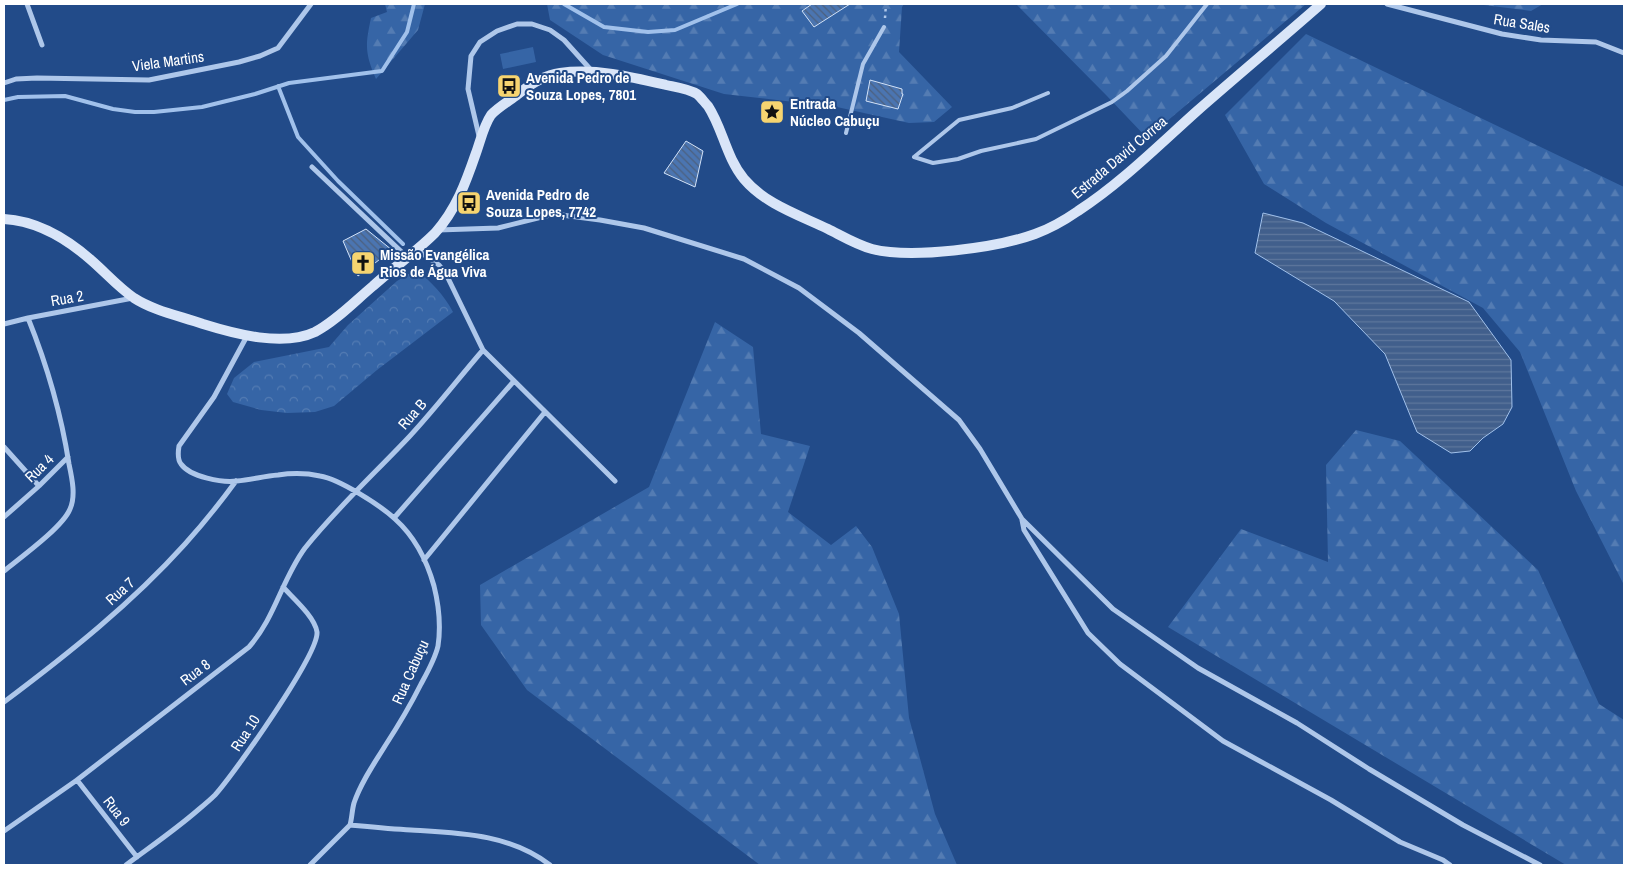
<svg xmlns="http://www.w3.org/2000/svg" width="1628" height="869" font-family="'Archivo Narrow',sans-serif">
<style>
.forest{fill:url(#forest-firs)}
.park{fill:url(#park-crowns)}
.pitch{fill:#3665a6}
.water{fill:url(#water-rules);stroke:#a1c1eb}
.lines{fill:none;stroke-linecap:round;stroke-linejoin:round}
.stream{stroke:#a1c1eb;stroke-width:4}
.building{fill:url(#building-back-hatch);stroke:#d2e2f8}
.path{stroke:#aec7ea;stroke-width:2.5;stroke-dasharray:2.5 4;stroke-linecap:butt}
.lane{stroke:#aec7ea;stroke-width:4}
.street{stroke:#aec7ea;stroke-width:5}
.secondary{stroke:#d9e5f8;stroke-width:10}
.labels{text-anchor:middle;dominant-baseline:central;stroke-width:4;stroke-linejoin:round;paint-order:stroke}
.street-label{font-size:15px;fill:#fff;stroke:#224b89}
.poi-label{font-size:15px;font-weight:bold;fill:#fff;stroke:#224b89;text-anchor:start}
</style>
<defs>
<pattern id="forest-firs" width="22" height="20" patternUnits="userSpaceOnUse" patternTransform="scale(1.25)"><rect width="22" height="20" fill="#3665a6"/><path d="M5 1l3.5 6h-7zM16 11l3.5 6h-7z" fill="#547cb3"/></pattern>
<pattern id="park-crowns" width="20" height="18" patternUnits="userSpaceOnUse" patternTransform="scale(1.25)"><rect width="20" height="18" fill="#3665a6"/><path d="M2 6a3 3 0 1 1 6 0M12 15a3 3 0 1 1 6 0" fill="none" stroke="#547cb3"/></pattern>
<pattern id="water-rules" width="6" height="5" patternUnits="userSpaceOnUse" patternTransform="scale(1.25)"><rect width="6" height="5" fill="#415f8c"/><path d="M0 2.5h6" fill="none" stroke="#5e779d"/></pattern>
<pattern id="building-back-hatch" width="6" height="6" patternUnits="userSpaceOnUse" patternTransform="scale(1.25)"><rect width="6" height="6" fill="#4b75b1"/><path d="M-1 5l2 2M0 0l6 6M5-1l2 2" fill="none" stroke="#4c607e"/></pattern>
</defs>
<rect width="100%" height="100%" fill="#224b89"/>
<!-- forest -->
<path class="forest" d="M385,4H425L418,30L376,79C365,53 365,46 371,18L387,12Z
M547,4H904L902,7L899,52L952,107L934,122L909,123L837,107L724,94L603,55L550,20Z
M1016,4H1306L1147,138L1107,96Z
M1476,4H1543L1531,11Z
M1306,34L1624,187V585L1576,491L1520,352L1483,308L1326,223L1264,184L1225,115Z
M715,322L753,347L761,434L810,446L788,512L831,545L856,526L872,547L899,614L909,718L935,814L957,865H760L527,690L481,625L480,585L649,487Z
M1356,430L1400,441L1538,570L1599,704L1624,720V865H1566L1168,627L1241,529L1328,562L1326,465Z"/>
<!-- park -->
<path class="park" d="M417,269C432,284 443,293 453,312L377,370L334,406L315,412L287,413L261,410L233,402L227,394L234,378L254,362L329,347L348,325L397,281Z"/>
<!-- pitch -->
<path class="pitch" d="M533,47L536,62L503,69L500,54Z"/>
<!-- water -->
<path class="water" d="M1263,213L1303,223L1469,302L1511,360L1512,407L1503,424L1483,438L1470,451L1451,453L1417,432L1385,354L1334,301L1255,253Z"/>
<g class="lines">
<!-- stream -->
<path class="stream" d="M564,4L604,27L648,32L675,30L737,4
M278,86L298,137L338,181L403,244
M4,100L18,97L65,96L113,109L135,112H154L202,107L255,94L289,83L382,71L407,32L414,4"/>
</g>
<!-- building -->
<path class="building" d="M812,4H850L814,27L802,11Z
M870,80L902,89V94H903L898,109L866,101Z
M686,141L703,151L695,187L664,173Z
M366,229L392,250L358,276L343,241Z"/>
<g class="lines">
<!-- path -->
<path class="path" d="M885,18L886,4"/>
<!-- lane -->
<path class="lane" d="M846,133L863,64L884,27
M914,157L933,163L958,159L981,151L1036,139L1112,102L1127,91L1166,56L1207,4
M914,157L959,120L1012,108L1048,93"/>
<!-- street -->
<path class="street" d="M27,4L42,45
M1387,4L1502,34L1541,40L1596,42L1624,53
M4,83L16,79L37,78L149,80L239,62L260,56L278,48L311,4
M479,136L468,89L471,56L480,42L497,31L517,24H532L550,30L564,40L591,70
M312,167L407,257
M438,230L498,228L554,214L600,220L644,228L744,259L799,288L859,333L959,420L980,449L1022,519L1113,609L1198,668L1297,723L1369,769L1463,825L1540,865
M417,250L439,265L446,274L483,350L615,481
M4,324L28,318L133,298
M247,336L214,397L179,446C178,452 177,459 181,464C190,477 223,483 237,481C251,480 264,476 278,475C292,473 306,473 320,476C339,479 380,505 395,519C414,536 427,561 434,586C439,606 441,626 438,646C435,659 427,673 421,684C410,706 398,726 385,746C374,764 361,782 354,803C352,810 352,818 350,825
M4,447L39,486
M4,517L39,486L68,457
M394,518L514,381
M1022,520L1024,530L1088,633L1120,664L1223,741L1331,800L1400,842L1443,860L1450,865
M424,560L545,412
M4,571C20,558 63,527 70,509C76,496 72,478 69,464C61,413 47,365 28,318
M4,702C68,654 131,604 185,544C203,524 220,503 236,481
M77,780L137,857
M350,825C371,827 391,829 411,830C460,833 510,834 550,865
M4,831L77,780L249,647C275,618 282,579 305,548C337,508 374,474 409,437C435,409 458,379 483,350
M126,865C150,847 175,830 198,810C204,805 210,800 215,795C234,774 319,654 317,632C315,617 293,598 283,587
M310,865L350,825"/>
<!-- secondary -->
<path class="secondary" d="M4,219C38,221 66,238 91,260C105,272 118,287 134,298C154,311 180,316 203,324C235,334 283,347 315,332C336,321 355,301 373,286C393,268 416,252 435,233C456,210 466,182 476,153C480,142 484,125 491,115C497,108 509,101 517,95C529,85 545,75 560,73C595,68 632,77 666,85C675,87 689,89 697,94C700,96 705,103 708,106C723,129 726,157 744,179C765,204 799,215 828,229C842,236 857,245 872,249C912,259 996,248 1035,234C1049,229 1065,220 1078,211C1121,183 1159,145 1197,111C1238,75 1280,40 1321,4"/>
</g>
<!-- icons -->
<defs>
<symbol id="bus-square" viewBox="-11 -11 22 22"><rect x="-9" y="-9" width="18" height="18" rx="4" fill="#f6d470" stroke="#224b89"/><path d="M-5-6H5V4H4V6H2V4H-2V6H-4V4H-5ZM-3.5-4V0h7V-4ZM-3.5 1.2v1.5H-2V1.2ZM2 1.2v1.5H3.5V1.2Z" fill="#111"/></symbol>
<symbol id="sight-square" viewBox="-11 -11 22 22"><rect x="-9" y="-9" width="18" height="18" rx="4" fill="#f6d470" stroke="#224b89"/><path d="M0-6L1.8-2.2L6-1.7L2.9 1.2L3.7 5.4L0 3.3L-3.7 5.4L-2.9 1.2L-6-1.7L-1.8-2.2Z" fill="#111"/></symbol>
<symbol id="church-square" viewBox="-11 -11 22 22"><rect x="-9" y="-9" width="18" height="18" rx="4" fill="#f6d470" stroke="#224b89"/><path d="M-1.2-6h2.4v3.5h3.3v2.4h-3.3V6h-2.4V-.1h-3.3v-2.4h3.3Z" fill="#111"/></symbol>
</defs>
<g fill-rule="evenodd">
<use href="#bus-square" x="495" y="72" width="28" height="28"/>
<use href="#sight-square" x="758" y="98" width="28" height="28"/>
<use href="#bus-square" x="455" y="189" width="28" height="28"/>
<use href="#church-square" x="349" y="249" width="28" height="28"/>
</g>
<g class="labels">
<!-- street labels -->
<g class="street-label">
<text transform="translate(1522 23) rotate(9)">Rua Sales</text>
<text transform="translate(168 61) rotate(-8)">Viela Martins</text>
<text transform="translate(1119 157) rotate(-40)">Estrada David Correa</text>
<text transform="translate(67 298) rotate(-10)">Rua 2</text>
<text transform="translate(412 414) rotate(-49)">Rua B</text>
<text transform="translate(39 468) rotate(-44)">Rua 4</text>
<text transform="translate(120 591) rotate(-42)">Rua 7</text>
<text transform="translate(195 672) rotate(-37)">Rua 8</text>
<text transform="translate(410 672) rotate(-66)">Rua Cabuçu</text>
<text transform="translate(245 733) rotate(-57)">Rua 10</text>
<text transform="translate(117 811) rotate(52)">Rua 9</text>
</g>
<!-- poi labels -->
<g class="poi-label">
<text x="526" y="77">Avenida Pedro de<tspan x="526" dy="17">Souza Lopes, 7801</tspan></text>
<text x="790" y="103">Entrada<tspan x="790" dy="17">Núcleo Cabuçu</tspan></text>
<text x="486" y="194">Avenida Pedro de<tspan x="486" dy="17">Souza Lopes, 7742</tspan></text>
<text x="380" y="254">Missão Evangélica<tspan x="380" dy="17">Rios de Água Viva</tspan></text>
</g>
</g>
<!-- border -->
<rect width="1628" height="869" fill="none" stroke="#ffffff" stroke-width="10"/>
</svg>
